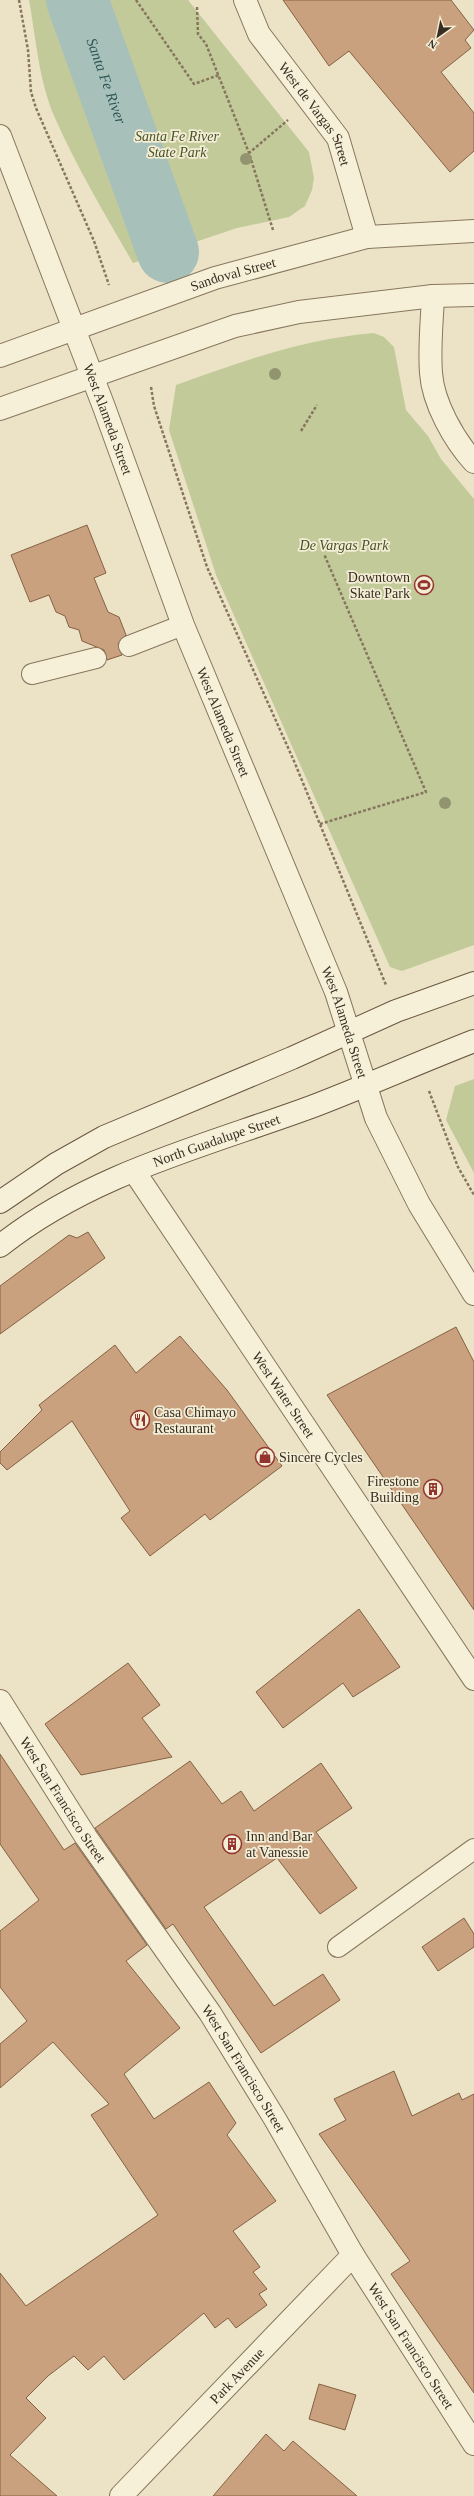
<svg xmlns="http://www.w3.org/2000/svg" width="474" height="2496" font-family="Georgia,serif">
<style>
.green{fill:#c2ca9a}
.lines{fill:none;stroke-linecap:round;stroke-linejoin:round}
.river{stroke:#a7c0ba;stroke-width:62}
.building{fill:#c9a17e;stroke:#856143}
.service-casing{stroke:#87765d;stroke-width:22}
.minor-casing{stroke:#87765d;stroke-width:24}
.tertiary-casing{stroke:#87765d;stroke-width:24}
.secondary-casing{stroke:#695740;stroke-width:24}
.path{stroke:#87765d;stroke-width:2.5;stroke-dasharray:3 2;stroke-linecap:butt}
.service{stroke:#f7f0d9;stroke-width:20}
.minor{stroke:#f7f0d9;stroke-width:22}
.tertiary{stroke:#f7f0d9;stroke-width:22}
.secondary{stroke:#f7f0d9;stroke-width:22}
.tree{fill:#91946f}
.labels{text-anchor:middle;dominant-baseline:central;stroke-width:3.5;stroke-linejoin:round;paint-order:stroke}
.street-label{font-size:14px;fill:#382d20;stroke:#f4edd6}
.park-label{font-size:14px;font-style:italic;fill:#465327;stroke:#f4edd6}
.poi-label{font-size:14px;fill:#382d20;stroke:#f4edd6;text-anchor:start}
.water-label{font-size:15px;font-style:italic;fill:#305757;stroke:#f4edd6}
</style>
<rect width="100%" height="100%" fill="#ece3c6"/>
<!-- green -->
<path class="green" d="M29,0H188L309,152L314,178L312,190L305,206L289,217L237,228L133,263C106,216 77,168 55,118C39,82 36,39 29,0Z
M374,333L384,337L394,347L406,410L428,436L441,459L474,499V945L402,971L390,967L216,575L169,430L176,385C242,361 304,339 374,333Z
M474,1079V1173L446,1120L455,1086Z"/>
<g class="lines">
<!-- river -->
<path class="river" id="s1" d="M77,0L168,252"/>
</g>
<!-- building -->
<path class="building" d="M283,0H451L474,30L465,40L471,48L441,72L474,113V151L450,172L349,51L329,66Z
M87,525L106,573L94,578L108,612L119,617L126,635L118,644L122,655L107,660L104,650L82,641L79,630L69,627L65,616L56,612L49,595L30,602L11,555Z
M88,1232L105,1258L0,1334V1286L69,1235L77,1238Z
M456,1327L474,1362V1610L327,1395Z
M180,1336L227,1390L282,1466L210,1520L205,1514L150,1556L121,1518L130,1511L72,1421L7,1470L0,1463V1452L42,1410L39,1405L115,1345L136,1373Z
M359,1609L400,1667L353,1697L343,1683L283,1728L256,1692Z
M128,1663L160,1705L142,1718L172,1757L81,1775L45,1724Z
M0,1754L64,1850L75,1843L147,1945L126,1961L180,2028L124,2074L154,2119L209,2082L236,2123L227,2135L276,2201L233,2231L260,2267L253,2272L267,2289L259,2294L267,2305L236,2328L228,2318L215,2328L204,2313L124,2380L104,2356L88,2370L74,2356L48,2376L26,2398L46,2418L10,2455L57,2496H0V2273L26,2306L158,2215L91,2115L109,2104L53,2042L0,2088V2044L27,2021L0,1987V1931L39,1900L0,1844Z
M190,1761L222,1804L241,1791L254,1811L321,1763L352,1808L316,1832L357,1888L320,1914L277,1858L204,1907L274,2006L323,1974L340,2000L261,2053L173,1924L166,1929L95,1828Z
M464,1918L474,1934V1947L438,1971L422,1947Z
M394,2071L412,2116L459,2093L462,2100L474,2094V2393L391,2274L410,2261L319,2134L346,2120L334,2099Z
M319,2384L356,2395L345,2430L309,2419Z
M266,2434L284,2451L293,2441L357,2496H213Z"/>
<g class="lines">
<defs>
<path id="service" d="M129,646L183,625
M32,674L96,658
M338,1947L474,1849"/>
<g id="minor">
<path id="s2" d="M245,0L259,34L338,138L367,237"/>
<path d="M433,296C432,321 429,347 431,373C433,403 454,440 474,462"/>
<path id="s3" d="M134,1171L474,1679"/>
</g>
<g id="tertiary">
<path id="s4" d="M0,136L104,407L183,625L336,992L376,1118L419,1204L474,1294"/>
<path id="s5" d="M0,356L215,278L367,237L474,231"/>
<path d="M0,409L235,326L299,312L433,296L474,295"/>
<path id="s6" d="M0,1701L86,1837L210,2013L275,2119L353,2255L474,2444"/>
<path id="s7" d="M121,2496L353,2255"/>
</g>
<g id="secondary">
<path d="M0,1202L56,1164L104,1137L292,1058L396,1011L474,983"/>
<path id="s8" d="M0,1246C90,1174 205,1146 311,1107C366,1086 420,1062 474,1041"/>
</g>
</defs>
<!-- service casing -->
<use href="#service" class="service-casing"/>
<!-- minor casing -->
<use href="#minor" class="minor-casing"/>
<!-- tertiary casing -->
<use href="#tertiary" class="tertiary-casing"/>
<!-- secondary casing -->
<use href="#secondary" class="secondary-casing"/>
<!-- path -->
<path class="path" d="M19,0L28,50L31,92L36,108L94,241L109,285
M136,0L194,84L219,75
M197,7L198,34L206,44L249,153
M273,230L249,153L288,120
M151,387L154,406L207,567L294,761L386,985
M301,431L317,405
M320,824L426,792L324,554
M429,1091L458,1167L474,1195"/>
<!-- service -->
<use href="#service" class="service"/>
<!-- minor -->
<use href="#minor" class="minor"/>
<!-- tertiary -->
<use href="#tertiary" class="tertiary"/>
<!-- secondary -->
<use href="#secondary" class="secondary"/>
</g>
<!-- trees -->
<g class="tree">
<circle cx="246" cy="159" r="6"/>
<circle cx="275" cy="374" r="6"/>
<circle cx="445" cy="803" r="6"/>
</g>
<!-- icons -->
<defs>
<symbol id="stadium-ring" viewBox="-11 -11 22 22"><circle r="9.5" fill="#f4edd6" stroke="#93342f" stroke-width="1.5"/><path d="M0-5a6.5 5 0 1 0 0 10a6.5 5 0 1 0 0-10ZM-3.5-1.8h7v3.6h-7Z" fill="#93342f"/></symbol>
<symbol id="restaurant-ring" viewBox="-11 -11 22 22"><circle r="9.5" fill="#f4edd6" stroke="#93342f" stroke-width="1.5"/><path d="M-5-6h1v4h1v-4h1v4h1v-4h1v5L-1.5 .5V6h-2V.5L-5-1ZM5-6V6H3V1.5H1.5Q1.5-4 5-6Z" fill="#93342f"/></symbol>
<symbol id="shop-ring" viewBox="-11 -11 22 22"><circle r="9.5" fill="#f4edd6" stroke="#93342f" stroke-width="1.5"/><path d="M-5-2.5h2.3a2.7 3.5 0 0 1 5.4 0H5L5.5 6h-11ZM-1.5-2.5h3a1.5 2.3 0 0 0-3 0Z" fill="#93342f"/></symbol>
<symbol id="building-ring" viewBox="-11 -11 22 22"><circle r="9.5" fill="#f4edd6" stroke="#93342f" stroke-width="1.5"/><path d="M-4-6H4V6H1V3H-1V6H-4ZM-2.5-4.3h1.7v1.8h-1.7ZM.8-4.3h1.7v1.8H.8ZM-2.5-1h1.7V.8h-1.7ZM.8-1h1.7V.8H.8Z" fill="#93342f"/></symbol>
</defs>
<g fill-rule="evenodd">
<use href="#stadium-ring" x="413" y="574" width="22" height="22"/>
<use href="#restaurant-ring" x="129" y="1409" width="22" height="22"/>
<use href="#shop-ring" x="254" y="1446" width="22" height="22"/>
<use href="#building-ring" x="422" y="1478" width="22" height="22"/>
<use href="#building-ring" x="221" y="1833" width="22" height="22"/>
</g>
<g class="labels">
<!-- street labels -->
<g class="street-label">
<text stroke="none"><textPath href="#s2" startOffset="135">West de Vargas Street</textPath></text>
<text stroke="none"><textPath href="#s5" startOffset="247">Sandoval Street</textPath></text>
<text stroke="none"><textPath href="#s4" startOffset="303">West Alameda Street</textPath></text>
<text stroke="none"><textPath href="#s4" startOffset="627">West Alameda Street</textPath></text>
<text stroke="none"><textPath href="#s4" startOffset="951">West Alameda Street</textPath></text>
<text stroke="none"><textPath href="#s8" startOffset="242">North Guadalupe Street</textPath></text>
<text stroke="none"><textPath href="#s3" startOffset="269">West Water Street</textPath></text>
<text stroke="none"><textPath href="#s6" startOffset="117">West San Francisco Street</textPath></text>
<text stroke="none"><textPath href="#s6" startOffset="441">West San Francisco Street</textPath></text>
<text stroke="none"><textPath href="#s6" startOffset="765">West San Francisco Street</textPath></text>
<text stroke="none"><textPath href="#s7" startOffset="167">Park Avenue</textPath></text>
</g>
<!-- park labels -->
<g class="park-label">
<text x="177" y="136">Santa Fe River<tspan x="177" dy="16">State Park</tspan></text>
<text x="344" y="545">De Vargas Park</text>
</g>
<!-- poi labels -->
<g class="poi-label">
<text x="410" y="577" text-anchor="end">Downtown<tspan x="410" dy="16">Skate Park</tspan></text>
<text x="154" y="1412">Casa Chimayo<tspan x="154" dy="16">Restaurant</tspan></text>
<text x="279" y="1457">Sincere Cycles</text>
<text x="419" y="1481" text-anchor="end">Firestone<tspan x="419" dy="16">Building</tspan></text>
<text x="246" y="1836">Inn and Bar<tspan x="246" dy="16">at Vanessie</tspan></text>
</g>
<!-- water labels -->
<g class="water-label">
<text stroke="none"><textPath href="#s1" startOffset="86">Santa Fe River</textPath></text>
</g>
</g>
<!-- north arrow -->
<g transform="translate(438 36) rotate(213)" stroke="#f4edd6" stroke-width="3" paint-order="stroke">
<path d="M0-3L7 15L0 10L-7 15Z" fill="#382d20"/>
<text y="-6" font-size="11" font-weight="bold" text-anchor="middle" fill="#382d20">N</text>
</g>
</svg>
